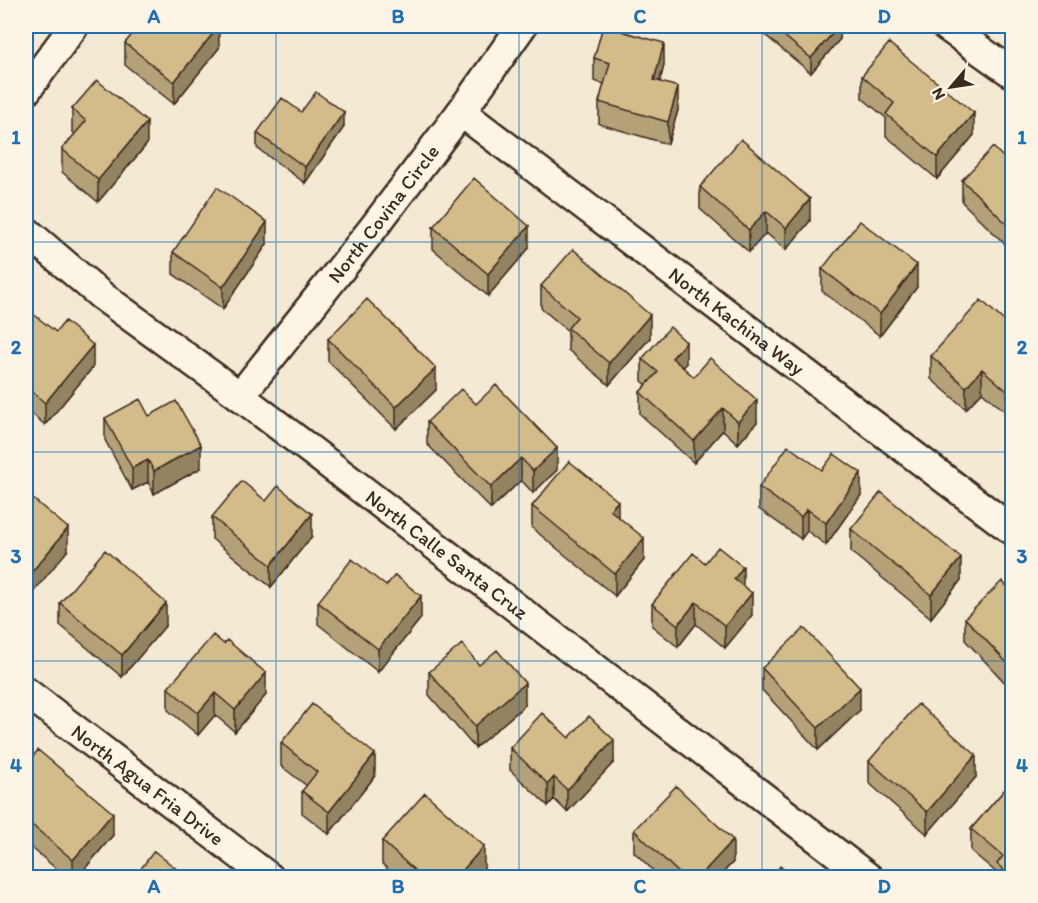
<svg xmlns="http://www.w3.org/2000/svg" width="1038" height="903" font-family="Itim,sans-serif">
<style>
.lines{fill:none;stroke-linecap:round;stroke-linejoin:round}
.minor-casing{stroke:#3b2a1e;stroke-width:33}
.minor{stroke:#fcf5e5;stroke-width:28}
.wall{fill:#b5a177;stroke:#3b2a1e;stroke-width:1.5}
.shaded-wall{fill:#948361;stroke:#3b2a1e;stroke-width:1.5}
.building{fill:#d3bb8a;stroke:#3b2a1e;stroke-width:1.5}
.grid{fill:none;stroke:#1f6fb2;stroke-width:1.5;stroke-opacity:0.55}
.labels{text-anchor:middle;dominant-baseline:central;stroke-width:4.5;stroke-linejoin:round;paint-order:stroke}
.street-label{font-size:20px;fill:#3b2a1e;stroke:#fcf5e5}
.neatline{fill:none;stroke:#1f6fb2;stroke-width:2}
.grid-label{font-size:20px;text-anchor:middle;font-weight:bold;fill:#1f6fb2}
</style>
<rect width="100%" height="100%" fill="#f4e9d3"/>
<filter id="ink" filterUnits="userSpaceOnUse"><feTurbulence type="fractalNoise" baseFrequency=".0167" numOctaves="2"/><feDisplacementMap in="SourceGraphic" scale="12" xChannelSelector="R" yChannelSelector="G"/><feConvolveMatrix kernelMatrix="1 2 1 2 8 2 1 2 1" color-interpolation-filters="sRGB"/></filter>
<g filter="url(#ink)">
<g class="lines">
<defs>
<g id="minor">
<path d="M946,26L1012,73"/>
<path d="M26,91L74,26"/>
<path id="s1" d="M461,112L1012,530"/>
<path id="s2" d="M26,231L102,296L240,396L869,878"/>
<path id="s3" d="M240,396L374,227L461,112L522,26"/>
<path id="s4" d="M26,692L270,878"/>
</g>
</defs>
<!-- minor casing -->
<use href="#minor" class="minor-casing"/>
<!-- minor -->
<use href="#minor" class="minor"/>
</g>
<!-- wall -->
<path class="wall" d="M754,26H840V39L811,73Z
M125,43L219,48L174,104L125,65Z
M594,58L664,65L660,82L678,110L668,144L599,124V102L604,84L594,81Z
M862,76L974,135L937,179L886,136V118L862,98Z
M72,109L147,144L98,202L62,172V149L75,134L72,131Z
M301,112L344,127L305,183L257,148V133Z
M1012,166V251L962,202V180Z
M700,187L810,221L786,250L766,233L749,252L700,209Z
M433,227L529,248L488,296L433,249Z
M267,244L223,309L173,274V252Z
M822,269L917,287L880,336L822,291Z
M541,286L650,338L609,385L568,350V331L541,308Z
M26,313L56,332L93,367L45,425L26,409Z
M1012,328V407L1007,413L982,392L966,409L931,379V356Z
M328,339L436,390L396,429L328,361Z
M642,359L686,364L683,368L694,377L757,422L738,444L723,430L694,463L640,414V392L647,385L642,381Z
M476,404L557,470L533,493L521,480L491,509L427,444V422Z
M149,416L201,468L154,494L148,482L132,490L105,440V418Z
M822,470L861,495L826,545L807,531L801,539L759,509V487Z
M266,501L312,536L271,587L212,539V517Z
M532,506L618,517L644,560L615,596L532,528Z
M851,529L961,580L931,618L851,552Z
M705,563L743,586L752,615L725,648L696,624L678,647L652,626V604Z
M1012,592V690L965,640V618Z
M318,602L421,618L378,672L318,624Z
M60,603L166,625L122,677L60,625Z
M224,644L266,695L235,732L215,715L198,735L168,710V688Z
M479,665L525,705L475,748L429,695V672Z
M762,668L860,710L818,750L762,690Z
M569,738L614,762L567,812L554,799L548,806L510,770V748Z
M281,743L375,776L329,834L302,813V791L307,786L281,766Z
M869,761L976,777L927,834L869,783Z
M26,765L113,835L77,878H67L26,843Z
M1012,781V878H997V873L971,851V829Z
M634,830L733,862L718,878H661L634,852Z
M382,841L484,868L476,878H398L382,864Z"/>
<!-- shaded-wall -->
<path class="shaded-wall" d="M219,26V48L174,104V82Z
M839,26H840V39L811,73V58Z
M664,43V65L654,103V80Z
M678,87V110L668,144V122Z
M344,112V127L305,183V167Z
M974,113V135L937,179V157Z
M147,122V144L98,202V180Z
M810,199V221L786,250V228Z
M766,211V233L749,252V230Z
M267,222V244L223,309V287Z
M529,226V248L488,296V274Z
M917,265V287L880,336V314Z
M650,315V338L609,385V363Z
M686,342V364L672,380V358Z
M93,345V367L45,425V403Z
M436,368V390L396,429V407Z
M982,369V392L966,409V387Z
M1012,385V407L1007,413V391Z
M757,400V422L738,444V422Z
M723,408V430L694,463V441Z
M201,445V468L154,494V471Z
M557,448V470L533,493V471Z
M521,458V480L491,509V487Z
M148,460V482L132,490V468Z
M861,473V495L826,545V523Z
M618,501V523L610,510Z
M807,509V531L801,539V517Z
M312,514V536L271,587V565Z
M68,528V550L26,601V579Z
M644,538V560L615,596V574Z
M961,558V580L931,618V595Z
M743,567V589L734,579Z
M752,593V615L725,648V626Z
M421,596V618L378,672V649Z
M696,602V624L678,647V625Z
M166,603V625L122,677V655Z
M266,673V695L235,732V710Z
M525,683V705L475,748V726Z
M860,688V710L818,750V728Z
M215,693V715L198,735V713Z
M614,740V762L567,812V790Z
M375,754V776L329,834V812Z
M976,755V777L927,834V812Z
M554,777V799L548,806V784Z
M113,813V835L77,878H73V860Z
M733,840V862L718,878H698Z
M484,846V868L476,878H456Z"/>
<!-- building -->
<path class="building" d="M139,26H219L174,82L125,43Z
M603,26L664,43L654,80L678,87L668,122L599,102L610,63L594,58Z
M772,26H839L811,58Z
M889,43L974,113L937,157L886,114L894,103L862,76Z
M97,80L147,122L98,180L62,149L86,121L72,109Z
M316,92L344,112L305,167L257,133L282,98L301,112Z
M741,139L810,199L786,228L766,211L749,230L700,187Z
M993,147L1012,166V229L962,180Z
M474,178L529,226L488,274L433,227Z
M217,187L267,222L223,287L173,252Z
M860,221L917,265L880,314L822,269Z
M573,249L650,315L609,363L568,328L577,317L541,286Z
M367,299L436,368L396,407L328,339Z
M981,300L1012,328V385L1007,391L982,369L966,387L931,356Z
M28,310L56,332L65,321L93,345L45,403L26,387V313Z
M670,327L686,342L672,358L694,377L710,358L757,400L738,422L723,408L694,441L640,392L658,372L642,359Z
M496,385L557,448L533,471L521,458L491,487L427,422L461,389L476,404Z
M140,399L149,416L176,401L201,445L154,471L148,460L132,468L105,418Z
M788,446L822,470L834,454L861,473L826,523L807,509L801,517L759,487Z
M569,461L618,501L610,510L644,538L615,574L532,506Z
M242,481L266,501L278,486L312,514L271,565L212,517Z
M881,492L961,558L931,595L851,529Z
M26,493L68,528L26,579Z
M718,547L743,567L734,579L752,593L725,626L696,602L678,625L652,604L693,553L705,563Z
M105,550L166,603L122,655L60,603Z
M352,559L386,586L395,575L421,596L378,649L318,602Z
M1002,581L1012,592V668L965,618Z
M804,628L860,688L818,728L762,668Z
M213,635L224,644L227,640L266,673L235,710L215,693L198,713L168,688Z
M462,644L479,665L497,650L525,683L475,726L429,672Z
M312,704L375,754L329,812L302,791L317,772L281,743Z
M918,704L976,755L927,812L869,761Z
M542,713L569,738L589,716L614,740L567,790L554,777L548,784L510,748Z
M38,750L113,813L73,860L26,820V765Z
M1012,781V877L997,864L1003,856L971,829Z
M676,786L733,840L698,878H684L634,830Z
M425,793L484,846L456,878H416L411,873L414,870L382,841Z
M154,851L188,878H134Z
M780,866L794,878H772Z"/>
</g>
<!-- grid -->
<path class="grid" d="M276,26V878M519,26V878M762,26V878M26,242H1012M26,452H1012M26,661H1012"/>
<g class="labels">
<!-- street labels -->
<g class="street-label">
<text stroke="none"><textPath href="#s3" startOffset="232">North Covina Circle</textPath></text>
<text stroke="none"><textPath href="#s1" startOffset="346">North Kachina Way</textPath></text>
<text stroke="none"><textPath href="#s2" startOffset="531">North Calle Santa Cruz</textPath></text>
<text stroke="none"><textPath href="#s4" startOffset="153">North Agua Fria Drive</textPath></text>
</g>
</g>
<!-- margin -->
<rect width="1038" height="903" fill="none" stroke="#fcf5e5" stroke-width="66"/>
<!-- north arrow -->
<g transform="translate(951 87) rotate(241)" stroke="#fcf5e5" stroke-width="4.5" paint-order="stroke">
<path d="M0-4.5L10 22L0 15L-10 22Z" fill="#3b2a1e"/>
<text y="-9" font-size="16" font-weight="bold" text-anchor="middle" fill="#3b2a1e">N</text>
</g>
<rect x="33" y="33" width="972" height="837" class="neatline"/>
<g class="grid-label">
<text x="154" y="23">A</text>
<text x="398" y="23">B</text>
<text x="640" y="23">C</text>
<text x="884" y="23">D</text>
<text x="16" y="144">1</text>
<text x="1022" y="144">1</text>
<text x="16" y="354">2</text>
<text x="1022" y="354">2</text>
<text x="16" y="563">3</text>
<text x="1022" y="563">3</text>
<text x="16" y="772">4</text>
<text x="1022" y="772">4</text>
<text x="154" y="893">A</text>
<text x="398" y="893">B</text>
<text x="640" y="893">C</text>
<text x="884" y="893">D</text>
</g>
</svg>
